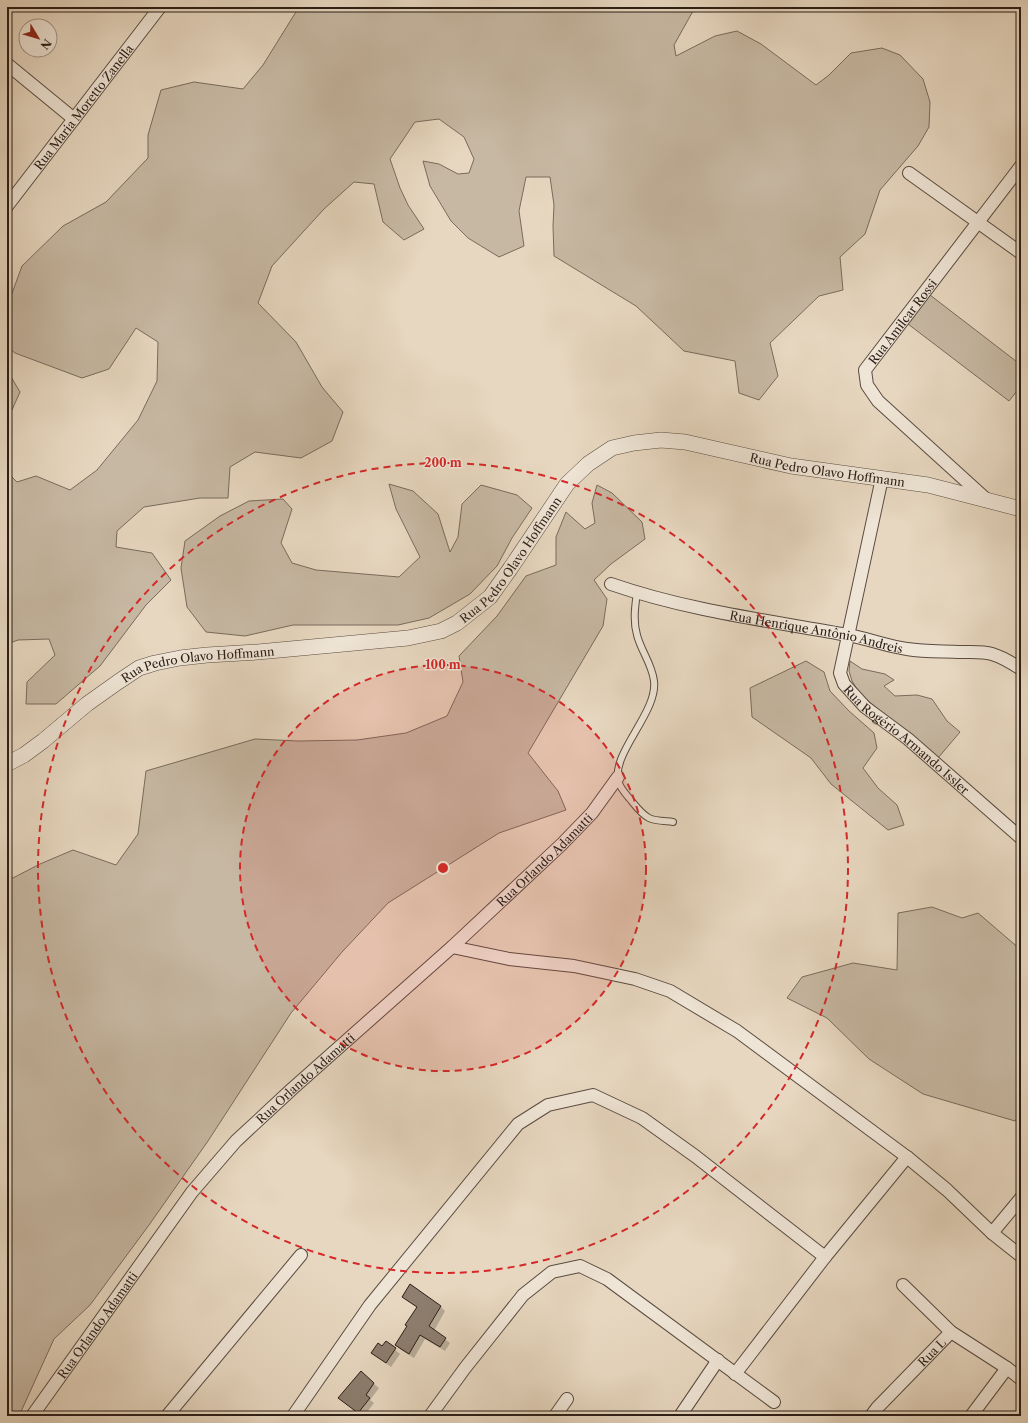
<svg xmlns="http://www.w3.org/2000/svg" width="1028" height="1423" font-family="'Libre Caslon Text',serif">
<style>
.green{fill:#c7b8a3;stroke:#796b5d}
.shadow{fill:#0003}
.building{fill:#8d7e6f;stroke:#2b1e17}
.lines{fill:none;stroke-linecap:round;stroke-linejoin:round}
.service-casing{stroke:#5a4c41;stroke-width:8}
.minor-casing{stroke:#5a4c41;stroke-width:14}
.tertiary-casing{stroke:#5a4c41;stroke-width:16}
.service{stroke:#efe5d6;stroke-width:6}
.minor{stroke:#efe5d6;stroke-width:12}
.tertiary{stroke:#efe5d6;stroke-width:15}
.ring{fill:none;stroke:#d62828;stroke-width:2;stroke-dasharray:7 5}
.labels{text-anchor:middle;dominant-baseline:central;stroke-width:3;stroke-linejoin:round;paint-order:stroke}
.street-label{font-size:12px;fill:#2b1e17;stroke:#efe5d6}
.centre{fill:#d62828;stroke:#efe5d6;stroke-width:2}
.ring-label{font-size:12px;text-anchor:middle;font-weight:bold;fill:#d62828;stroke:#efe5d6;stroke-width:3;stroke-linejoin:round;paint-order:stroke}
</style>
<rect width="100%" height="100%" fill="#e7d7c0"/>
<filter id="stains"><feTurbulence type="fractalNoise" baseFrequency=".005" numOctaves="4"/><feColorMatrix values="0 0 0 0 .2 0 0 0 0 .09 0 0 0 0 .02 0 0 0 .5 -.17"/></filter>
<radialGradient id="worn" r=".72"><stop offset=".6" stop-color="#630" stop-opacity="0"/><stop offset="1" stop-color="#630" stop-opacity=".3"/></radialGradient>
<!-- green -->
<path class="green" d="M299,7H699L693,11L674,45L676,56L715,36L737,31L761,44L816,85L829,75L851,53L882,48L900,55L923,79L930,102L929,127L918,146L880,190L865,234L840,257L843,290L819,296L770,343L778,376L759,400L739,393L735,361L684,351L636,306L554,256L553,226L554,205L550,177H526L519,211L524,246L499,257L468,238L451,221L430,186L423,161L439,164L458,174L469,173L474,159L464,137L439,119L415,122L390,159L400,188L408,205L424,229L404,240L383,222L374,184L354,182L324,209L272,266L258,303L296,342L322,387L343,412L332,441L301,458L255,452L230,467L228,498H200L144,507L117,531L116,547L152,553L171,580L146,605L100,666L56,704H26L27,682L55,655L49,639L18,640L7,644V472L17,482L36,476L70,490L97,470L138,420L157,381L158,342L136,328L109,369L82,378L15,353L7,346V303L11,296L22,266L63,226L106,202L148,158V135L161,90L194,82L243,89L263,65Z
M930,295L1021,365V386L1009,401L908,324Z
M7,370L20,392L7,421Z
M389,484L413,491L438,514L450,552L458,537L462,504L481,485L517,495L532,508L512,538L497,566L470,594L429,618L398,625H293L245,636L206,632L187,607L181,568L185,541L220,516L249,501L283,499L292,509L281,543L292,563L316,570L399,577L420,557L396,509Z
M597,485L612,493L642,522L645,539L611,564L594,580L607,599L603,626L528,753L558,791L566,810L499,833L388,903L342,952L291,1013L208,1141L149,1225L90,1305L54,1339L19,1416H7V881L40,864L73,850L116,865L138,834L146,771L255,739L298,741L357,740L406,733L447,716L463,682L459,656L497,616L526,576L556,565V537L566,512L585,529L595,523L592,503Z
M806,661L824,672L830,691L849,711L874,733L877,748L863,768L878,788L897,805L904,825L888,830L831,784L811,758L752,717L750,688Z
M850,661L862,669L885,674L894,680L884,686L895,696L917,695L932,699L947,721L960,732L938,758L861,695L852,681L849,671Z
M932,907L962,918L978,913L1021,950V1113L1015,1121L923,1094L869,1059L827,1018L787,998L802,977L853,963L897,970L898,913Z"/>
<!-- shadow -->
<path class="shadow" d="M403,1297L440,1306L445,1311L434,1331L450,1343L445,1351L425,1339L414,1358L401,1350L396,1345L418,1308Z
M386,1342L400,1354L391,1367L372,1353L382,1347Z
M361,1373L379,1388L370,1400L374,1403L364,1416H362L345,1403Z"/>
<!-- building -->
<path class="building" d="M410,1284L441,1306L429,1326L446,1338L440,1347L420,1335L409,1354L395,1345L407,1326L405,1325L417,1307L402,1297Z
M386,1341L396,1348L386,1363L371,1353L378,1343L382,1346Z
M361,1371L374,1383L366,1395L370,1398L358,1413L338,1398Z"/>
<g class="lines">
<defs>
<path id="service" d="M637,592C635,607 633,621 637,635C641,651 652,664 654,681C658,713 609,755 619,783C621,789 626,794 629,798C635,805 641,814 649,818C655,821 665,821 673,822"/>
<g id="minor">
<path d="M7,64L74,119"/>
<path d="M909,173L1021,253"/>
<path id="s1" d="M7,206L160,7"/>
<path id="s2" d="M882,478L840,673L844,684L865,707L908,739L1021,838"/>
<path id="s3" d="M987,500L878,401L867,385L865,370L1021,166"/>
<path id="s4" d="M611,584C686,610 764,620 842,634C864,637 885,646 907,649C925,652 943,651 961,652C971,652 982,651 992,654C1002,657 1012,663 1021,669"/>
<path d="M452,947L509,959L574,966L635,979L670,991L737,1031L907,1157L947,1190L992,1233L1021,1256"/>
<path d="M992,1233L1021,1198"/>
<path d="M903,1285L951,1332L1007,1368L1021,1379"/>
<path d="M735,1374L825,1257L907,1157"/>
<path id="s5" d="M32,1416L192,1192L236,1141L292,1089L452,947L562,844L592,813L618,777"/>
<path d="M167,1416L301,1255"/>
<path d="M293,1416L370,1305L518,1124L548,1105L593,1095L642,1118L695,1156L825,1257"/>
<path d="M430,1416L465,1368L523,1295L552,1272L580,1266L607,1279L774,1402"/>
<path d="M555,1416L567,1399"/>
<path d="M680,1416L718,1360"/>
<path id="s6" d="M871,1416L877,1408L951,1332"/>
<path d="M971,1416L1007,1368"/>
</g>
<g id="tertiary">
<path id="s7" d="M7,764L24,755L43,741L87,704L118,682L139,668L155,663L180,658L207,655L258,652L408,638L441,631L457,623L490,597L510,569L567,484L588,464L612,448L634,443L661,440L685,442L791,466L928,485L1021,509"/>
</g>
</defs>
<!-- service casing -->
<use href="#service" class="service-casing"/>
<!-- minor casing -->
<use href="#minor" class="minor-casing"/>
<!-- tertiary casing -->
<use href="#tertiary" class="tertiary-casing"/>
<!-- service -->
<use href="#service" class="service"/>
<!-- minor -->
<use href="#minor" class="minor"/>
<!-- tertiary -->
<use href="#tertiary" class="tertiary"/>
</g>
<!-- distance rings -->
<circle cx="443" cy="868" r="203" fill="#d62828" fill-opacity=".12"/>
<g class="ring">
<circle cx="443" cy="868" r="203"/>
<circle cx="443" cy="868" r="405"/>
</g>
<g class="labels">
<!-- street labels -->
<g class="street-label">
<text stroke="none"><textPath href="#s1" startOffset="125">Rua Maria Moretto Zanella</textPath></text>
<text stroke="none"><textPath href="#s3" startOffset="243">Rua Amilcar Rossi</textPath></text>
<text stroke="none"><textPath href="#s7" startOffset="942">Rua Pedro Olavo Hoffmann</textPath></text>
<text stroke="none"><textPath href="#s7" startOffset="570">Rua Pedro Olavo Hoffmann</textPath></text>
<text stroke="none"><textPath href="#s4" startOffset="211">Rua Henrique Antônio Andreis</textPath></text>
<text stroke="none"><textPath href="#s7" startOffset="222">Rua Pedro Olavo Hoffmann</textPath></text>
<text stroke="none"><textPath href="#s2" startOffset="295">Rua Rogério Armando Issler</textPath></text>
<text stroke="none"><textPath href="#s5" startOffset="760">Rua Orlando Adamatti</textPath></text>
<text stroke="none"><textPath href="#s5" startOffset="436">Rua Orlando Adamatti</textPath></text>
<text stroke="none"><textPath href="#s5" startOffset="112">Rua Orlando Adamatti</textPath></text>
<text stroke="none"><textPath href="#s6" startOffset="88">Rua L</textPath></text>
</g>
</g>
<circle cx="443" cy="868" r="6" class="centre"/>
<g class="ring-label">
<text x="443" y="467">200 m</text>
<text x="443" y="669">100 m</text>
</g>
<!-- margin -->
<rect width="1028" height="1423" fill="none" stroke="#e7d7c0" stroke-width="24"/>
<rect x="8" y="8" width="1012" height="1407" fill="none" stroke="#2b1e17" stroke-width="2"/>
<rect x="12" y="12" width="1004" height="1399" fill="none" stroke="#2b1e17"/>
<!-- north arrow -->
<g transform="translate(38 38) rotate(128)"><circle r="19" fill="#efe5d6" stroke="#a1958a"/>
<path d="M0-3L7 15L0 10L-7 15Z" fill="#8f2418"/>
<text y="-6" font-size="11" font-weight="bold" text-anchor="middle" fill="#2b1e17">N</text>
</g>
<rect width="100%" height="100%" filter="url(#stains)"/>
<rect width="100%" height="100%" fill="url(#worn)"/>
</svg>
